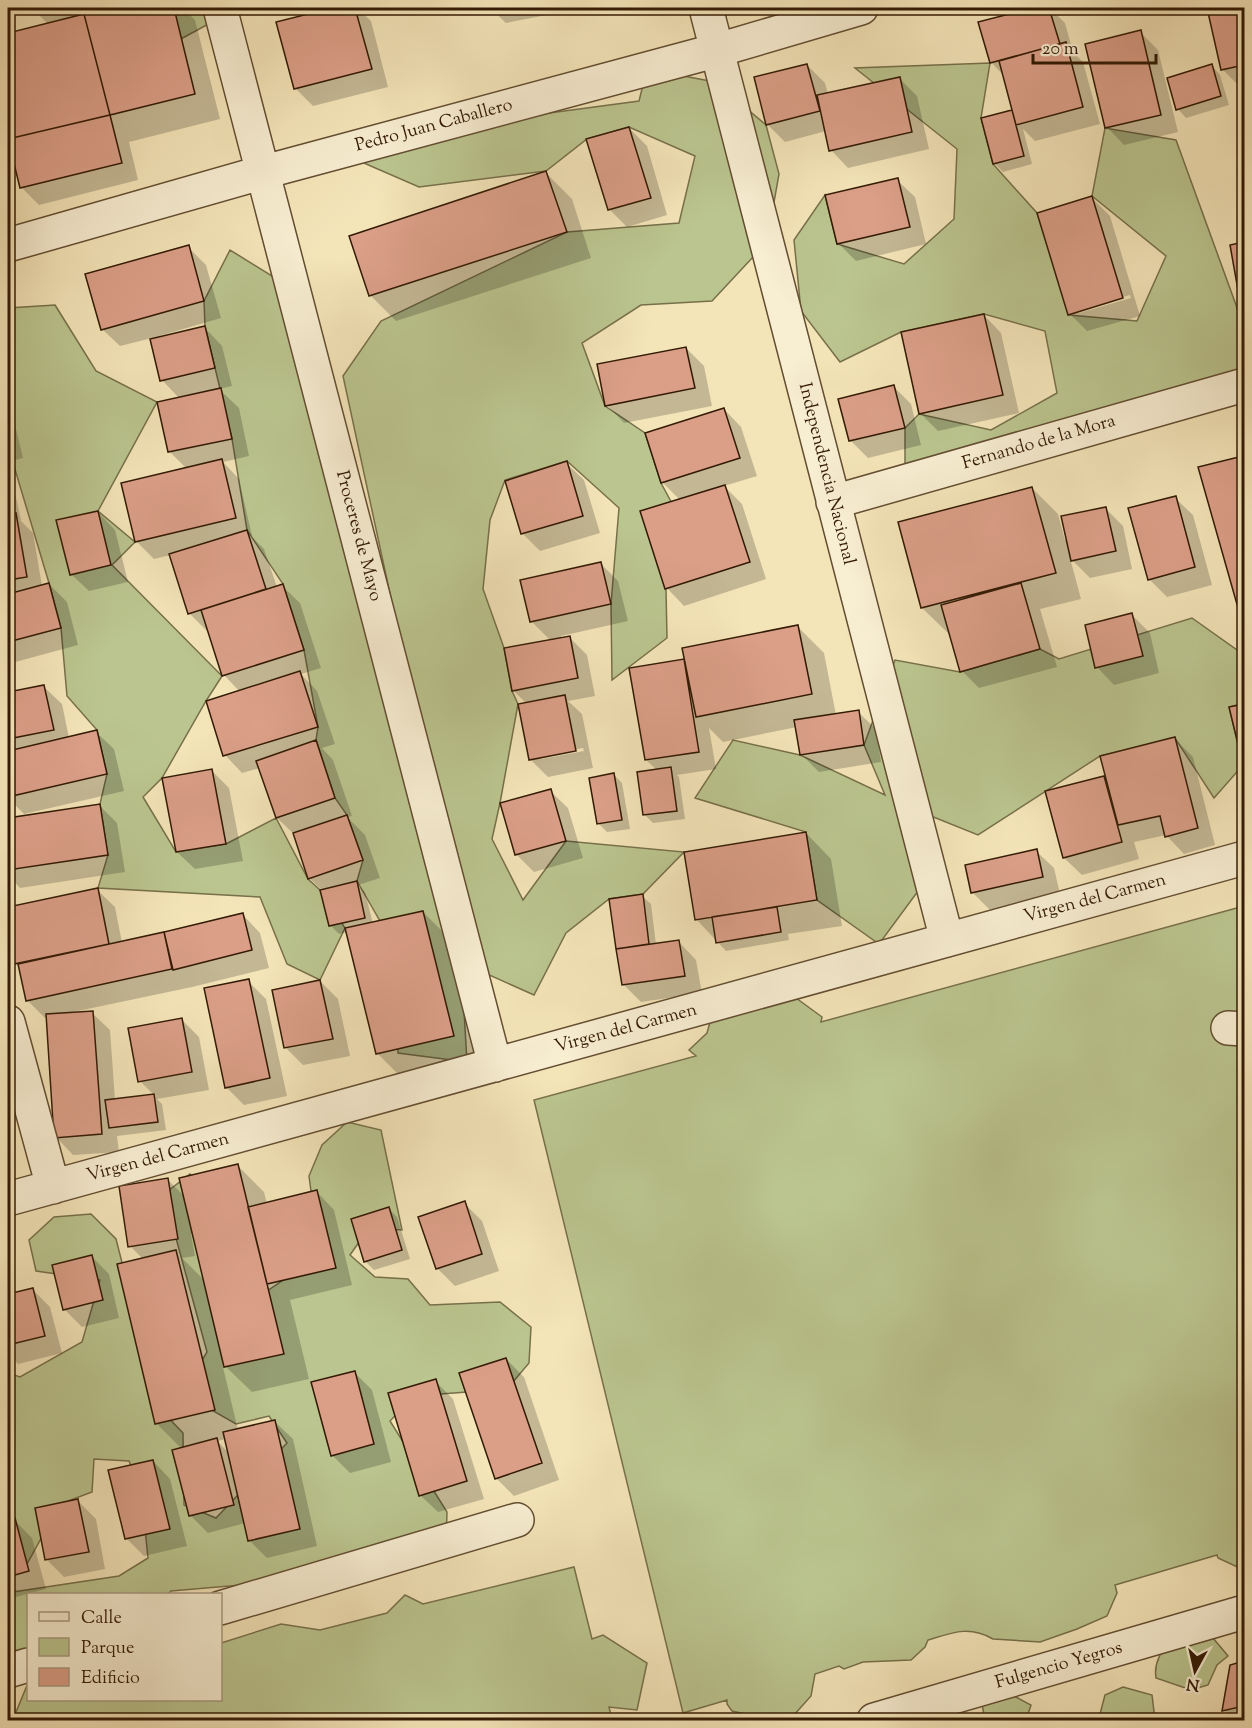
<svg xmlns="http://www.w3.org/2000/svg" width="1252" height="1728" font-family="'Sorts Mill Goudy',serif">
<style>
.green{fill:#bbc58f;stroke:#77704a;stroke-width:1.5}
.shadow{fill:#0003;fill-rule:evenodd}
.building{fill:#db9f88;stroke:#331a04;stroke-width:1.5}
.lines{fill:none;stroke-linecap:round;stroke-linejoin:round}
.minor-casing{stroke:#634d31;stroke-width:36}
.minor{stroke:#f8eed2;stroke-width:33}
.labels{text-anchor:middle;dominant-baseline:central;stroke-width:6;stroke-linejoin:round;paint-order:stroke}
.street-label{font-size:18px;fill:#331a04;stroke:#f8eed2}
</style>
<rect width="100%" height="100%" fill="#f4e5b9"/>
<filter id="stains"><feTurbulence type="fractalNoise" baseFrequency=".00333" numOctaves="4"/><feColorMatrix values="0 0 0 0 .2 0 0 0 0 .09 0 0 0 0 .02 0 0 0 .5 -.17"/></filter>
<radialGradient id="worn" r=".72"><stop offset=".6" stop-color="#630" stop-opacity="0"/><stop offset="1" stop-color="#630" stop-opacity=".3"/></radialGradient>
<!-- green -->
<path class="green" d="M156,8H214V21L179,40Z
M990,63L981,118L993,164L1037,213L1069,315L1137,321L1166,256L1092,196L1105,128L1176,140L1244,327V396L905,468V428L919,414L991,430L1057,393L1045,331L984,314L901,332L840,362L801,311L794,240L825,195L837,244L904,264L954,219L957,149L855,68Z
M647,69L715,82L766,125L779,174L767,242L712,301L641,305L582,343L605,406L645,433L661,483L681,520L666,589L667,638L612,680L611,604L619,508L567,461L505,480L490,520L483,589L504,648L512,691L518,704L500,803L492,839L523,900L566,841L684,852L643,894L609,899L566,933L534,995L467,965L461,959L467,1062L398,1053L396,949L357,881L363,860L347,815L335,798L316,740L318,727L304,650L283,584L247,530L232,439L205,326L204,301L230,250L285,284L392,603L343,376L381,321L567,232L679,223L695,156L629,127L587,139L546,171L419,187L350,157L414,131L639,101Z
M55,305L96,371L157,402L98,511L135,542L112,565L222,676L206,701L162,778L143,797L176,852L226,844L276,818L308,879L320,890L345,928L320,980L287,964L260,897L98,888L108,855L100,804L107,774L97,730L67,696L61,628L49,583L8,446V308Z
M1192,618L1244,655V703L1229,707L1243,765L1214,798L1175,738L1100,756L978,835L911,808L924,883L879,944L817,900L806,832L695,798L733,740L800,755L885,795L864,745L895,660L960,672L1040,649L1059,659Z
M1244,906V1570L1218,1558L1217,1555L1115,1585L1117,1593L1107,1616L1077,1629L1040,1642L993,1639C969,1625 951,1633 928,1640L925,1647L911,1660L863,1662L844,1669L839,1666L815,1674L811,1696L793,1716L778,1720H771L732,1711L727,1704V1700L683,1713L534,1100L696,1056L689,1050L707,1033L712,1015L796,998L822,1017L821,1022Z
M347,1122L381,1130L402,1230L369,1228L350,1255L375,1277L408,1279L430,1305L500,1302L531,1327L529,1363L507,1389L414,1396L390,1421L447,1512L446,1545L382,1573L171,1591L168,1594H28V1680L8,1644V1601L13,1592L119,1576L148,1558L141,1490L129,1461L94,1459L92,1492L60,1504L27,1564L8,1552V1373L20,1377L82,1342L100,1280L36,1271L29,1240L54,1217L91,1214L116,1239L159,1408L183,1433L184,1505L216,1518L287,1443L269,1416L236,1424L208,1408L190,1381L207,1352L164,1194L190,1174L216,1197L242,1308L298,1270L318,1243L309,1176L322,1145Z
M574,1567L592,1639L603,1635L647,1663L637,1710L609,1707L612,1720H8V1718L16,1712L28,1683V1700H220L221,1643L281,1624L320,1630L387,1613L405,1595L423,1604Z
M1208,1632L1228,1656L1217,1665L1208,1685L1191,1690L1156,1678C1153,1660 1165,1647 1175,1633Z
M997,1687L1031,1705L1026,1720H985L981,1699Z
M1123,1687L1152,1695L1155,1720H1102L1100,1714L1105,1695Z"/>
<!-- shadow -->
<path class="shadow" d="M32,8H183L195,20L220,119L129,142L138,180L39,205L21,187L8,133V34L48,24Z
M338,8H357L371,21L388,87L313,106L295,88L278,23Z
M490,8H561L562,12L506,23Z
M1038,8H1050L1065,23L1073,52L1083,62L1100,124L1035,141L1023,129L1032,164L1003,172L994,163L983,119L1014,111L1004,76L991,62L980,23Z
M1209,8H1244V86L1240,87L1223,70Z
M1140,32L1158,50L1178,132L1124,145L1107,127Z
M807,65L825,83L828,94L899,78L917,96L929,149L848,168L831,150L826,131L785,142L767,124Z
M1212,66L1220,75L1229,105L1186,118L1178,109Z
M629,128L647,146L667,215L627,227L609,209Z
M546,173L572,199L591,258L396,321L370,295Z
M897,180L915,197L926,244L856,261L838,243Z
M1092,198L1110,216L1140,316L1087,331L1070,314ZM1130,295L1131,298L1079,313V310Z
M1244,244V316L1231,246Z
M188,247L206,265L221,318L159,336V338L205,328L222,346L232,386L219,389L239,408L249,456L223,462L239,479L252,536H251L264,549L277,587L282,586L300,603L321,668L301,674L317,691L335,744L322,748L333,760L352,816L347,817L365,835L380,878L358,885L365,892L373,924L423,912L449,938L479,1062L403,1079L377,1053L348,932L339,934L330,925L322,890L309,878L296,836L277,818L260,768L242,773L225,755L240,692L224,675L209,630L207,631L189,613L171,555L154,559L136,541L187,469L170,452L180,399L162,380L152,338L120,346L102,329Z
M984,315L1001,333L1019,413L938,431L920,413Z
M686,348L704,366L712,406L624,423L607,405Z
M893,386L911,404L921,445L868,458L850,440Z
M8,396L23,458L8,462Z
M724,409L741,427L757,476L724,486L742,504L766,579L684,606L667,588L680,500L662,482Z
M1242,457L1244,460V624L1200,468Z
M566,463L584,480L600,533L540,551L522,533Z
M8,474L12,479L21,520H20L33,533L42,586L49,584L67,602L78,645L8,664Z
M1032,488L1058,514L1065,540L1105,508L1123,526L1132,569L1090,578L1070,558L1081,599L1040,609L1057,667L979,688L962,671L951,633H948L922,608Z
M1175,498L1193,515L1212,585L1167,597L1149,579Z
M98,512L115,530L128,582L89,591L71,574Z
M601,564L618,581L628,621L561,636V639L569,637L587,655L595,696L568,701L582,714L593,768L548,777L530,759L527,704L513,690L551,641L531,621ZM583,748L584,751L541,759V756Z
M1132,615L1150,633L1159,673L1114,685L1097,667Z
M798,627L824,653L836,715L858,712L876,729L881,762L819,772L801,754L797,727L723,742L709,728L716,769L677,775L679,777L685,819L653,823L644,814L657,770L646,760L631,669L686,660Z
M44,687L62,704L69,738L96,732L114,749L124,791L24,814L8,798V752L11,751L8,748V694Z
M1244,705V763L1231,708Z
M1175,739L1193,757L1215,845L1184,854L1166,835L1134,842L1139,859L1082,875L1064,858L1047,792L1107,776Z
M212,771L229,788L243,861L195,869L177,852Z
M614,775L622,783L630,829L607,832L599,824L591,779Z
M550,791L568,808L583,858L534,872L516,854Z
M100,806L117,823L125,872L20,888L8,875V820Z
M806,833L831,859L842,926L788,934L789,940L726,951L696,919Z
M1036,851L1054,868L1060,894L990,910L972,892Z
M97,890L115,907L122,943L243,915L260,933L269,968L192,987L73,1012V1014L92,1013L110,1030L115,1100L154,1095L140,1081L182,1020L199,1037L209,1090L157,1099L162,1104L166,1130L117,1136L119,1152L73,1155L56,1137L47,1017L45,1018L27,1000L20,967L15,963L8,925V908Z
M642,896L651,904L656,945L679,942L696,960L702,993L641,1002L623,984L611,900Z
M248,981L266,999L287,1096L244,1105L226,1087Z
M320,981L338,999L350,1056L303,1065L285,1047Z
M238,1166L264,1192L267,1204L317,1192L334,1210L352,1285L290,1300L309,1379L252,1392L222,1363L238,1430L275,1422L293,1439L317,1546L267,1558L249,1540L245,1523L208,1533L190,1515L182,1449L156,1423L143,1259L130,1246L168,1180L185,1197ZM191,1234H194L205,1281L182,1258L195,1256ZM226,1439L229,1453L217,1441Z
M464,1203L482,1221L499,1271L455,1286L437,1268Z
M389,1209L397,1217L410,1259L374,1270L365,1261Z
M91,1256L109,1274L119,1318L82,1327L64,1309Z
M32,1289L50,1307L62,1353L18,1364L8,1353V1295Z
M506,1359L524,1377L559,1480L514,1496L496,1478Z
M354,1372L372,1390L391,1462L350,1473L332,1455Z
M435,1381L453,1399L484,1499L438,1512L420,1495Z
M153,1461L170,1479L187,1546L144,1556L127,1539L110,1472Z
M78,1501L96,1519L105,1569L64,1577L46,1559Z
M14,1520L32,1538L46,1589L8,1599V1522Z
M1244,1663V1720H1221L1231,1718L1224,1710L1232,1666Z"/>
<!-- building -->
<path class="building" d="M110,8H174L195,94L110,115L84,14Z
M332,8H355L372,69L294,89L276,22Z
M1033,8H1049L1060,44L990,63L978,22Z
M1207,8H1238L1244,35V65L1221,70Z
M1238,8H1244V27H1243Z
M84,14L110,115L8,139V33Z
M1141,30L1161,115L1105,128L1085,44Z
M1066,42L1083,107L1016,125L999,61Z
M807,64L820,111L766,125L754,77Z
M1212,64L1221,96L1176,110L1167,78Z
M900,77L912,132L829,151L817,95Z
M1012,110L1024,156L993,164L981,118Z
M110,115L122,163L20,188L8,139Z
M629,127L651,198L608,210L586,139Z
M546,171L567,232L369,296L349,236Z
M898,178L910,227L837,244L825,195Z
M1092,196L1123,298L1068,315L1037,213Z
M1244,242V324L1230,245Z
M189,245L204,301L101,330L85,274Z
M984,314L1003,395L919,414L901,332Z
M205,326L215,368L160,381L150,339Z
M686,347L695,388L605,406L597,364Z
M894,385L905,428L849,441L838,399Z
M221,388L232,439L168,452L157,402Z
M724,408L740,458L661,483L645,433Z
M1243,456L1244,463V629L1198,467Z
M222,459L236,518L135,542L121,483Z
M567,461L583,516L521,534L505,481Z
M725,485L750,562L665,589L640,511Z
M1032,487L1056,573L921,608L898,522Z
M1176,496L1195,567L1148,580L1128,508Z
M1106,507L1116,551L1071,561L1061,516Z
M98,511L111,565L70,575L56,520Z
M16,513L27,577L8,580V515Z
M247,530L266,589L188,614L169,554Z
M601,562L611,604L530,622L520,580Z
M49,583L61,628L8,642V594Z
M1021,583L1040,649L960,672L941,605Z
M283,584L304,650L222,676L201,610Z
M1132,613L1143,656L1095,668L1085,625Z
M798,625L812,694L696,717L682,648Z
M570,636L578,678L512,691L504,648Z
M684,659L699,752L645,760L629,668Z
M300,671L318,727L223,756L206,701Z
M44,685L54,730L8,739V692Z
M565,695L576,751L529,760L518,704Z
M1244,704V765H1243L1229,707Z
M859,710L864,745L800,755L794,720Z
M97,730L107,774L8,797V751Z
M1175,737L1198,828L1165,837L1160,816L1118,825L1100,756Z
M316,740L335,798L276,818L256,761Z
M671,767L677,811L643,815L637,772Z
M212,769L226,844L176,852L162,778Z
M614,773L622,820L597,824L589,778Z
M1104,776L1122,842L1063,858L1045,791Z
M551,789L566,841L515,855L500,803Z
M100,804L108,855L8,870V818Z
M347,815L363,860L308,879L293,833Z
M806,832L817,900L695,920L684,852Z
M1037,849L1043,877L971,893L965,865Z
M357,881L365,918L329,926L320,890Z
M98,888L109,944L14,964L8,932V907Z
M643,894L649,944L616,949L609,899Z
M777,907L781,932L716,943L712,917Z
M423,911L454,1036L376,1054L345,928Z
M243,913L252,950L173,970L164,932Z
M164,932L172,969L26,1001L18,964Z
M679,940L685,976L622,985L616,949Z
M249,979L270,1078L225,1088L204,988Z
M320,980L333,1039L284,1048L272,990Z
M93,1011L102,1134L54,1138L46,1014Z
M182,1018L192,1072L138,1082L128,1028Z
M154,1094L158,1122L109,1128L105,1100Z
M238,1164L284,1354L224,1367L179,1178Z
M168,1178L178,1239L128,1247L119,1186Z
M317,1190L336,1268L267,1284L248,1207Z
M465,1201L482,1254L436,1269L418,1217Z
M389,1207L402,1250L364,1262L351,1219Z
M176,1250L215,1410L155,1424L117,1264Z
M92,1255L103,1300L63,1310L52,1265Z
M33,1288L45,1336L8,1345V1294Z
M506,1358L542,1463L495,1479L459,1373Z
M355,1371L374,1444L331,1456L311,1382Z
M436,1379L467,1481L419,1496L388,1393Z
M275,1420L300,1529L248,1541L223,1432Z
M217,1438L234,1505L189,1516L172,1450Z
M153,1460L170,1529L125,1539L108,1470Z
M78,1499L89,1552L45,1560L35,1508Z
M15,1518L29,1571L8,1577V1520Z
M1244,1661V1706L1222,1711L1230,1665Z
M1238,1714L1241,1720H1216Z"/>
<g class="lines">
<defs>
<path id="minor" d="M220,8L495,1065
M706,8L947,940
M8,245L264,172L718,50L861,8
M833,502L1244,385
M8,1022L53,1187
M1228,1028L1244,1029
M8,1199L1244,858
M220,1608L517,1520
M8,1671L28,1665
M874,1720L1244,1612"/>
</defs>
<!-- minor casing -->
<use href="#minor" class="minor-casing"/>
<!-- minor -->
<use href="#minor" class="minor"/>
</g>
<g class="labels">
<!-- street labels -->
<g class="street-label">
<text transform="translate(434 126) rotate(-15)">Pedro Juan Caballero</text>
<text transform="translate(1039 443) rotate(-16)">Fernando de la Mora</text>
<text transform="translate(826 474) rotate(76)">Independencia Nacional</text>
<text transform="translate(358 536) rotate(75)">Proceres de Mayo</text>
<text transform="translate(1095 899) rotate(-15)">Virgen del Carmen</text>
<text transform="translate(626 1029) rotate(-15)">Virgen del Carmen</text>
<text transform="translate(158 1158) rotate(-15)">Virgen del Carmen</text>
<text transform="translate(1059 1666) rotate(-16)">Fulgencio Yegros</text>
</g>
</g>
<!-- margin -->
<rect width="1252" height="1728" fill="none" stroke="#f4e5b9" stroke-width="30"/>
<rect x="9" y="9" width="1234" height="1710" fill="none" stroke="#331a04" stroke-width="3"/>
<rect x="15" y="15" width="1222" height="1698" fill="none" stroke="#331a04" stroke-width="1.5"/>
<!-- legend -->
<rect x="27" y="1593" width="195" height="108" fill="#f8eed2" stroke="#a99980" stroke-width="1.5"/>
<rect x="39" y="1612" width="30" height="9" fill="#f8eed2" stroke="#a99980" stroke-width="1.5"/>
<text x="81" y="1623" font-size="18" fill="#331a04">Calle</text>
<rect x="39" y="1638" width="30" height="18" fill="#bbc58f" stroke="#a99980" stroke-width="1.5"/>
<text x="81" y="1653" font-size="18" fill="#331a04">Parque</text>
<rect x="39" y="1668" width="30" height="18" fill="#db9f88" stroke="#a99980" stroke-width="1.5"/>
<text x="81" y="1683" font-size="18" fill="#331a04">Edificio</text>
<!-- north arrow -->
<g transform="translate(1195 1671) rotate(188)" stroke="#f8eed2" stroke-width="4.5" paint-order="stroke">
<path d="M0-4.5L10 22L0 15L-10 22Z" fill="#331a04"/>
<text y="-9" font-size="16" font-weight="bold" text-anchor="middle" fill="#331a04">N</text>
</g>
<!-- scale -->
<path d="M1033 54v9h123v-9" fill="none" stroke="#331a04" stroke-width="3"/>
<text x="1042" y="54" font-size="18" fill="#331a04" stroke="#f8eed2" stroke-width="4.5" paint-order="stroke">20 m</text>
<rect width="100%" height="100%" filter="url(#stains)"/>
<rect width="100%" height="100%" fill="url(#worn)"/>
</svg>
